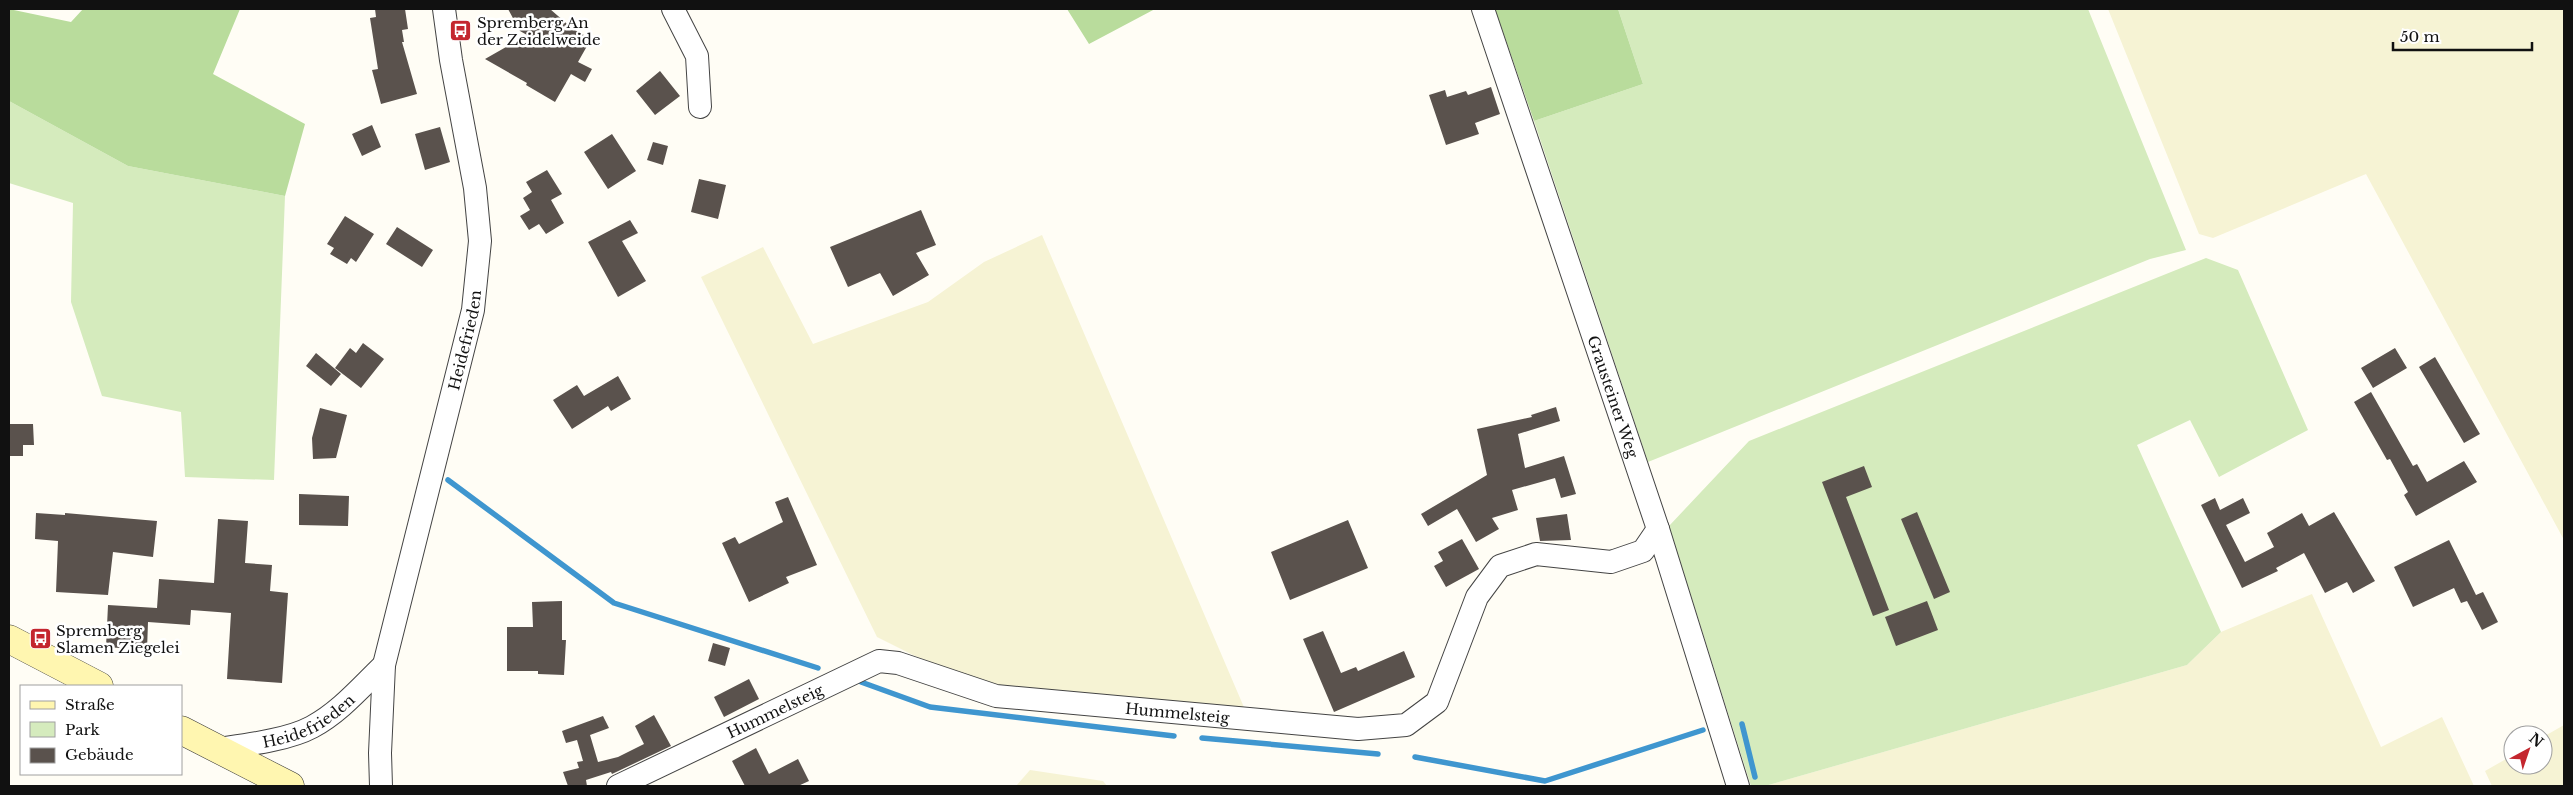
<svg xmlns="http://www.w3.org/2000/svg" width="2573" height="795" font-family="'Libre Baskerville',serif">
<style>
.farmland{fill:#f6f3d4}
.green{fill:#d5ebbd}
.forest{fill:#b9dc9c}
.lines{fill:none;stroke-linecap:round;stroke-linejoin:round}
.stream{stroke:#3f96cf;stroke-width:5.5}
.building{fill:#5a524d}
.minor-casing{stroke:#444;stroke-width:24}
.secondary-casing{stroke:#333;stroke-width:29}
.minor{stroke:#fff;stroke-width:22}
.secondary{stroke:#fff6b0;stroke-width:28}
.labels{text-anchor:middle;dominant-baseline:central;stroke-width:5;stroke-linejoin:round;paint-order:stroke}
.poi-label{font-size:15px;fill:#111;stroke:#fff;text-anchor:start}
.street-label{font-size:15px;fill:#111;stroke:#fff}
</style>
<rect width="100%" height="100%" fill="#fffdf5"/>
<!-- farmland -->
<path class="farmland" d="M2108,9H2564V540L2366,174L2213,238L2199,234Z
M1042,235L1246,712L1002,690L915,656L877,637L701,277L763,247L813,344L928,302L984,262Z
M2312,594L2381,747L2442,717L2474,786H1765L2187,665L2221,632Z
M2564,725V786H2492L2485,771L2513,755V765H2543V737Z
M1030,770L1103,781L1107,786H1016Z"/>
<!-- green -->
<path class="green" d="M1618,9H2088L2186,250L2150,259L1648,462L1534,121L1643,84Z
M9,101L128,166L285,196L274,480L185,477L181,412L102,396L71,302L73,203L9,183Z
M2206,258L2238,270L2308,430L2219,477L2190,420L2137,445L2221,632L2187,665L1765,786H1751L1669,526L1749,441Z"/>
<!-- forest -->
<path class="forest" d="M9,9L71,22L83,9H240L213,74L305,124L285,196L128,166L9,101Z
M1067,9H1155L1089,44Z
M1495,9H1618L1643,84L1534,121Z"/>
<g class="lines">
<!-- stream -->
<path class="stream" d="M448,480L614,603L818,668
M861,682L930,707L1174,736
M1742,724L1755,777
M1202,738L1378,754
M1415,757L1545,781L1703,730"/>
</g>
<!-- building -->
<path class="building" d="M375,9H405L408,29L402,30L404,42H402L417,94L381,104L372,70L378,69L370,18L376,17Z
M508,9H550L573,29L591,39L578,62L592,69L585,82L571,74L555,102L526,85L527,83L485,59L527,35L520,31Z
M660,71L680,96L655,115L636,91Z
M1491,87L1500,114L1475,123L1479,134L1446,145L1429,95L1445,90L1447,97L1466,91L1468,95Z
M372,125L381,147L362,156L352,134Z
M440,127L450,162L425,170L415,134Z
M612,134L636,171L608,189L584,152Z
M653,142L668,146L663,165L647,160Z
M547,170L562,194L551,200L564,223L546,234L539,224L529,230L520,216L530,210L523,198L532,192L526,182Z
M699,179L726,185L718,219L691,212Z
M921,210L936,245L916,253L929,275L893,296L880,273L848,287L830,247Z
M345,216L374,234L356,262L351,258L347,264L330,254L334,248L327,244Z
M630,220L638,233L622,241L646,281L618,297L588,242Z
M397,227L433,250L422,267L386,244Z
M363,343L384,359L361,388L335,368L350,348L356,353Z
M2395,348L2407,368L2373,388L2361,368Z
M316,353L341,374L331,386L306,366Z
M2435,357L2480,434L2464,443L2419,367Z
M618,376L631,399L611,411L608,406L572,429L553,400L577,385L584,396Z
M2371,392L2413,466L2417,464L2427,482L2464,461L2477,482L2416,516L2404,495L2408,492L2390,459L2387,460L2354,402Z
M1556,407L1560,421L1518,434L1525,468L1564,456L1576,494L1561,498L1555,478L1512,490L1518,510L1492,518L1499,529L1476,542L1457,509L1428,526L1421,514L1487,475L1477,429L1532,417L1531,415Z
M320,408L347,415L336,458L313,459L312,438Z
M9,424H33L34,445H23V456H9Z
M1864,466L1872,487L1846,497L1889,610L1873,616L1822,482Z
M299,494L349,496L348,526L299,525Z
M788,497L817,565L786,577L789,583L749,602L722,543L735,537L739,544L783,522L775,502Z
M2215,498L2220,510L2243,498L2250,513L2226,525L2245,562L2274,547L2267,533L2302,513L2309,526L2334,512L2375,581L2353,593L2347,582L2325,593L2304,553L2276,568L2278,571L2242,588L2201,505Z
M1917,512L1950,592L1934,599L1901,519Z
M36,513L65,515V513L157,521L153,557L113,552L108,595L56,592L58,541L35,539Z
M1567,514L1571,540L1540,541L1536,518Z
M218,519L248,521L245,563L272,565L270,591L288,593L282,683L227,679L231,613L191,610L190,625L148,622L147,650L106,647L108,605L157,608L159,579L214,583Z
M1348,520L1368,568L1290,600L1271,552Z
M1462,539L1479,569L1446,587L1434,566L1443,561L1438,552Z
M2449,540L2476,595L2483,592L2498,622L2482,630L2467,601L2461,603L2454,588L2413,607L2394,567Z
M562,601V640H566L564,675L538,674V671H507V627H533L532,602Z
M1927,601L1938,630L1896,646L1885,617Z
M1323,631L1341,673L1356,667L1358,671L1404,651L1415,677L1334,712L1303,639Z
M713,643L730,648L725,666L708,661Z
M749,679L759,699L724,717L714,697Z
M654,715L671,746L612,774L611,772L586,780L587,786H568L563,772L579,768L577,762L583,761L577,740L566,743L562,731L603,716L609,728L590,735L598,762L618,757L644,744L635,726Z
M756,748L769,774L798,759L809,781L798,786H745L732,761Z"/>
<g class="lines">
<defs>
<g id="minor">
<path d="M673,9L697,56L700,107"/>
<path id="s1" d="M1483,9L1658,529L1738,786"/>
<path id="s2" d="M219,749C245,745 288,740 312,727C340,712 361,687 384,665"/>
<path id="s3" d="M381,786L380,753L384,665L473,310L480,241L475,188L451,60L444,9"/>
<path id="s4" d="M618,786L879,661L898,663L996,696L1358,729L1406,725L1437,702L1477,597L1500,566L1536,554L1611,562L1643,551L1658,529"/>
</g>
<path id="secondary" d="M9,639L99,686
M181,730L290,786"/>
</defs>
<!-- minor casing -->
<use href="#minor" class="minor-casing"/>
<!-- secondary casing -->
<use href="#secondary" class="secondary-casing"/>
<!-- minor -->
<use href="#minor" class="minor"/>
<!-- secondary -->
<use href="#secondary" class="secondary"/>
</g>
<!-- icons -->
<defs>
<symbol id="bus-square" viewBox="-11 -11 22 22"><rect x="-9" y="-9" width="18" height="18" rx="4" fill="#c4262e" stroke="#fff"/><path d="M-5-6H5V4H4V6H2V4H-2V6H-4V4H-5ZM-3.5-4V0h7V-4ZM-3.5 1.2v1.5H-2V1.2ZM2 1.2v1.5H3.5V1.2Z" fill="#fff"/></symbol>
</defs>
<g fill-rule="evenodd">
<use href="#bus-square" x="448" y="18" width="25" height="25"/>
<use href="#bus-square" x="28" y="626" width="25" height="25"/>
</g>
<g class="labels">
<!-- poi labels -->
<g class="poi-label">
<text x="477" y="22">Spremberg An<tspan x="477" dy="17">der Zeidelweide</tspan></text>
<text x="56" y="630">Spremberg<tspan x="56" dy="17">Slamen Ziegelei</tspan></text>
</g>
<!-- street labels -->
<g class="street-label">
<text stroke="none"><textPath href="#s3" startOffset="456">Heidefrieden</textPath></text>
<text stroke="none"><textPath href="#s1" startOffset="409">Grausteiner Weg</textPath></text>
<text stroke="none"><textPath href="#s4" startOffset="174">Hummelsteig</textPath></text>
<text stroke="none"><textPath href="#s4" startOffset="594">Hummelsteig</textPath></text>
<text stroke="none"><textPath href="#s2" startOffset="95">Heidefrieden</textPath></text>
</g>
</g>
<!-- border -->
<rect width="2573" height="795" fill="none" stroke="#111111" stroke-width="20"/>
<!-- legend -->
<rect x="20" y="685" width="162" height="90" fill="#ffffff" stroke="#a0a0a0"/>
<rect x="30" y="701" width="25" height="8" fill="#fff6b0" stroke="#a0a0a0"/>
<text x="65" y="710" font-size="15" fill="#111111">Straße</text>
<rect x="30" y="722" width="25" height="15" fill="#d5ebbd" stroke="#a0a0a0"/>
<text x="65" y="735" font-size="15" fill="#111111">Park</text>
<rect x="30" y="748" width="25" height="15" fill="#5a524d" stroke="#a0a0a0"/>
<text x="65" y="760" font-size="15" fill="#111111">Gebäude</text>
<!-- north arrow -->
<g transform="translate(2528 750) rotate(40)"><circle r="24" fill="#ffffff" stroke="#a0a0a0"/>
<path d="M0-4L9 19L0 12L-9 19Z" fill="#c4262e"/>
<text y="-8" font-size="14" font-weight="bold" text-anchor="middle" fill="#111111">N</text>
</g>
<!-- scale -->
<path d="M2393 42v8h139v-8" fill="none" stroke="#111111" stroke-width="2.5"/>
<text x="2400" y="42" font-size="15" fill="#111111" stroke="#ffffff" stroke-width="4" paint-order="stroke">50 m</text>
</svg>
